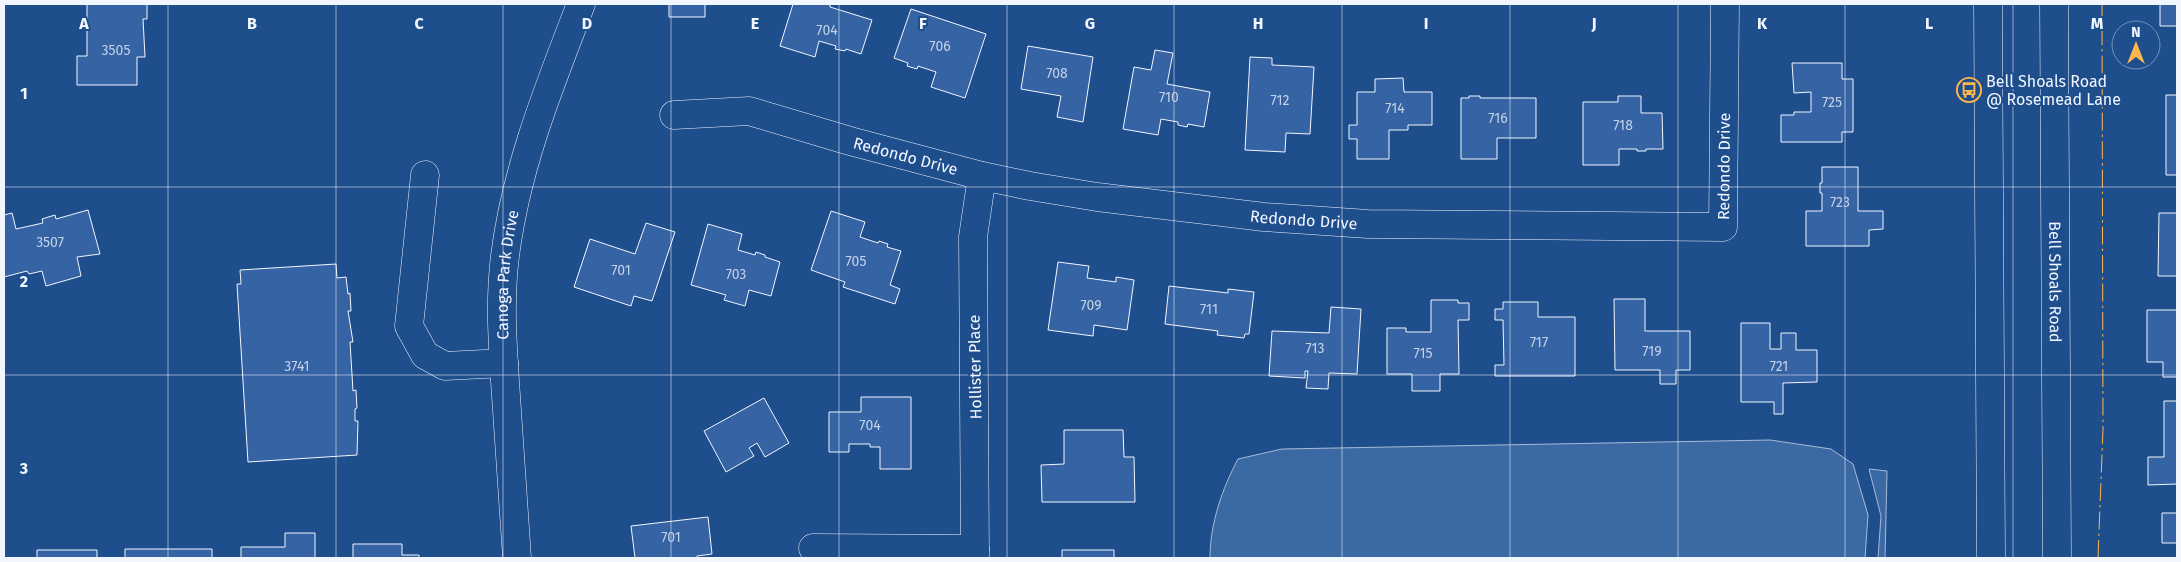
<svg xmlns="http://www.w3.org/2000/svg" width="2181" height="562" font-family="'Fira Sans',sans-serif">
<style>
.water{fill:#3b69a3;stroke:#a8bbd7}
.building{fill:#3563a3;stroke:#f2f6ff}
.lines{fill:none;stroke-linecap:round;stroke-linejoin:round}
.minor-casing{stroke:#f2f6ff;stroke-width:29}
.major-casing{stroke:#f2f6ff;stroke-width:29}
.minor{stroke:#1f4e8c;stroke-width:28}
.major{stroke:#1f4e8c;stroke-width:28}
.power{stroke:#ffb74d;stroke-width:1;stroke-dasharray:18 4 2.5 4;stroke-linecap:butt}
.grid{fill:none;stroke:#f2f6ff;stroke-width:1;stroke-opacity:0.55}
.labels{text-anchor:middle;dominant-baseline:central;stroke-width:4;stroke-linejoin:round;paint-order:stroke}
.number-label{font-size:14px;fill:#c3d1e8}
.poi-label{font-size:16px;fill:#f2f6ff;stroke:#1f4e8c;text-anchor:start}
.street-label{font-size:16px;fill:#f2f6ff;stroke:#1f4e8c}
.grid-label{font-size:16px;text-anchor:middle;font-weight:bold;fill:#f2f6ff;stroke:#1f4e8c;stroke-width:4;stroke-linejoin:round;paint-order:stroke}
</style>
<rect width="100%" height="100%" fill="#1f4e8c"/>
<!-- water -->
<path class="water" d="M1770,440L1831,449L1853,464L1868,515L1865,558H1210C1210,524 1222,489 1238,459L1282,449Z
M1869,469L1887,471L1885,558H1878L1881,516Z"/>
<!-- building -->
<path class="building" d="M87,4H147V19H143L145,57H137V85H77V56H87Z
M669,4H705V17H669Z
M793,4H830V7L872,20L861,54L846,49L845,51L835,49L836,46L819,41L815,57L780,46Z
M2160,4H2177V26H2160Z
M911,9L986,34L965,98L931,87L936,72L918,66L917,69L907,66L908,63L894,58Z
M1028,46L1093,57L1083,122L1057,117L1061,96L1021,89Z
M1155,50L1173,53L1167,84L1210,92L1204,127L1188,124L1187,127L1178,125V122L1161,119L1158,135L1123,129L1134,67L1151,70Z
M1250,57L1272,58V65L1314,67L1310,134L1286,133L1285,152L1245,150Z
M1792,63H1842V79H1853V132H1842V142H1781V115H1794V112H1811V92L1794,93Z
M1403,78L1404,92H1432V125H1408V130H1389V159H1357V139H1349V125H1357V92H1375V79Z
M2166,95H2177V175H2166Z
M1469,96H1480V98H1536V138H1497V159H1461V98H1469Z
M1618,96H1641V113H1662L1663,149H1646V151H1637V149H1619V165H1583V102H1618Z
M1822,167H1858V211H1883V229L1869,230V246H1806V211H1822V193H1820V183H1822Z
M88,210L100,254L77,257L81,276L46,286L42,271L29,274L27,271L4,277V215L12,213L16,229L43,223L42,219L55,215L56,219Z
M831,211L865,222L860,237L878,243L879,241L888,244L887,247L901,251L890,285L900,289L895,304L843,287L845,282L811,270Z
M2159,213H2177V276H2158Z
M646,223L675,232L652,301L634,296L631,306L574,287L590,239L635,254Z
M708,224L742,234L738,250L755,255L756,252L765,255V257L780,262L771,296L749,290L745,306L724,300L726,295L691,285Z
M1058,262L1089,266L1087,278L1116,282V277L1134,280L1127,330L1094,325L1093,336L1048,330Z
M336,264L337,278L346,277L348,294L350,293L351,311H348L353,342H350L353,391L356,390L357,408L355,409V421H358L357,455L248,462L237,284H241L240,270Z
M1169,286L1228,293V289L1254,292L1249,334H1245L1244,338L1217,335L1218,331L1165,324Z
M1614,299H1645V331H1690V370H1676V384H1660V370H1615Z
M1431,300H1458V303H1469V320H1458L1459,374H1440V391H1412V374H1387V328H1406V332H1431Z
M1503,302H1538V317H1575V376H1495V365H1504L1503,320H1495V309H1503Z
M1331,307L1361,309L1357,374L1329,373L1328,389L1306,388L1308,371H1305V378L1269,376L1272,331L1329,333Z
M2147,310H2177V377H2163V362H2147Z
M1741,323H1770V349H1781V333H1796V350H1817V382L1783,383V414H1774V402H1741Z
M861,397H911V469H880V447H870V444H849V452H829V412H861Z
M764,398L789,443L765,457L757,443L749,448L754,456L726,472L704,431Z
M2164,401H2177V484L2148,485V457H2164Z
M1064,430H1123L1124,457H1134L1135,502H1042L1041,465L1064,464Z
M2162,513H2177V543H2162Z
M708,517L712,554L697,556V558H635L631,526Z
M285,533H315V558H241V547H285Z
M353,544H402V555H419V558H353Z
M125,549H212V558H125Z
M37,550H97V558H37Z
M1062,550H1114V558H1062Z"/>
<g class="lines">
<defs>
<g id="minor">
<path id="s1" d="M674,115L749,111L850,141L982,176L1030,186L1097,197L1264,217L1368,224L1723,227L1725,4"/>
<path d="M425,175L409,326L425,355L445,366L504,363"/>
<path d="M813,548L975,549"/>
<path id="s2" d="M517,558C513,504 510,450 506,396C503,350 499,303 505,256C516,168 549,87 581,4"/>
<path d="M975,558L973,237L982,176"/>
</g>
<g id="major">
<path d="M1988,4L1991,558"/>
<path id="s3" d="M2054,4L2057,558"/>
</g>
</defs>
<!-- minor casing -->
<use href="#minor" class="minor-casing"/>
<!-- major casing -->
<use href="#major" class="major-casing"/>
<!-- minor -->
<use href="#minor" class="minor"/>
<!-- major -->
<use href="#major" class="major"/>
<!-- power -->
<path class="power" d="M2098,558L2103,429L2102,4"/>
</g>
<!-- grid -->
<path class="grid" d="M168,4V558M336,4V558M503,4V558M671,4V558M839,4V558M1007,4V558M1174,4V558M1342,4V558M1510,4V558M1678,4V558M1845,4V558M2013,4V558M4,187H2177M4,375H2177"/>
<!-- icons -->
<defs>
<symbol id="bus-ring" viewBox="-11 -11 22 22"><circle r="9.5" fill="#1f4e8c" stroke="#ffb74d" stroke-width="1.5"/><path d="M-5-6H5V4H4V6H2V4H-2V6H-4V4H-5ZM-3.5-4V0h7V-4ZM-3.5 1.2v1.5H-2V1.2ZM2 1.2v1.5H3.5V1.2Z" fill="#ffb74d"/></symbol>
</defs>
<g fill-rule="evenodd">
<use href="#bus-ring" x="1955" y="76" width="28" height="28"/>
</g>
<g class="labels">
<!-- number labels -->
<g class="number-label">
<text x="827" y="30">704</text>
<text x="940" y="46">706</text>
<text x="116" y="50">3505</text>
<text x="1057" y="73">708</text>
<text x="1169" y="97">710</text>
<text x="1280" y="100">712</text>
<text x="1832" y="102">725</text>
<text x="1395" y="108">714</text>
<text x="1498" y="118">716</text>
<text x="1623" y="125">718</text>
<text x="1840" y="202">723</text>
<text x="50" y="242">3507</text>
<text x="856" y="261">705</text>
<text x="621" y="270">701</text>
<text x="736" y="274">703</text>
<text x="1091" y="305">709</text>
<text x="1209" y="309">711</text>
<text x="1539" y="342">717</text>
<text x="1315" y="348">713</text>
<text x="1652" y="351">719</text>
<text x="1423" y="353">715</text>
<text x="297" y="366">3741</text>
<text x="1779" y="366">721</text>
<text x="870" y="425">704</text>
<text x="671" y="537">701</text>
</g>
<!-- poi labels -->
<g class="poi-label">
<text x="1986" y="81">Bell Shoals Road<tspan x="1986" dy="18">@ Rosemead Lane</tspan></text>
</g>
<!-- street labels -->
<g class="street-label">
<text stroke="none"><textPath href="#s1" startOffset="238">Redondo Drive</textPath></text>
<text stroke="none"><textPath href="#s1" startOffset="1122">Redondo Drive</textPath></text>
<text stroke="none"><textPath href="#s1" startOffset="642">Redondo Drive</textPath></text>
<text stroke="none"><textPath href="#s2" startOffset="284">Canoga Park Drive</textPath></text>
<text stroke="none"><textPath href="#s3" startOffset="278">Bell Shoals Road</textPath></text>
<text transform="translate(975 367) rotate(-91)">Hollister Place</text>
</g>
</g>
<g class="grid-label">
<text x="84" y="29">A</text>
<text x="252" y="29">B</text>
<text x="419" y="29">C</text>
<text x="587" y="29">D</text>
<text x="755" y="29">E</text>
<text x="923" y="29">F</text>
<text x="1090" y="29">G</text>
<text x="1258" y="29">H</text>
<text x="1426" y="29">I</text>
<text x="1594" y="29">J</text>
<text x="1762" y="29">K</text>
<text x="1929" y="29">L</text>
<text x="2097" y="29">M</text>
<text x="24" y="99">1</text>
<text x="24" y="287">2</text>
<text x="24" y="474">3</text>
</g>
<!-- border -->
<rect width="2181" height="562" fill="none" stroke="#f2f6ff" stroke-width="10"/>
<!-- north arrow -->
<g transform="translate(2136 45)"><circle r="24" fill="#1f4e8c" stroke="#7391ba"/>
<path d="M0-4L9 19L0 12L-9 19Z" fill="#ffb74d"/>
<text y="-8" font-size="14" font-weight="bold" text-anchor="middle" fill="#f2f6ff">N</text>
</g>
</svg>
